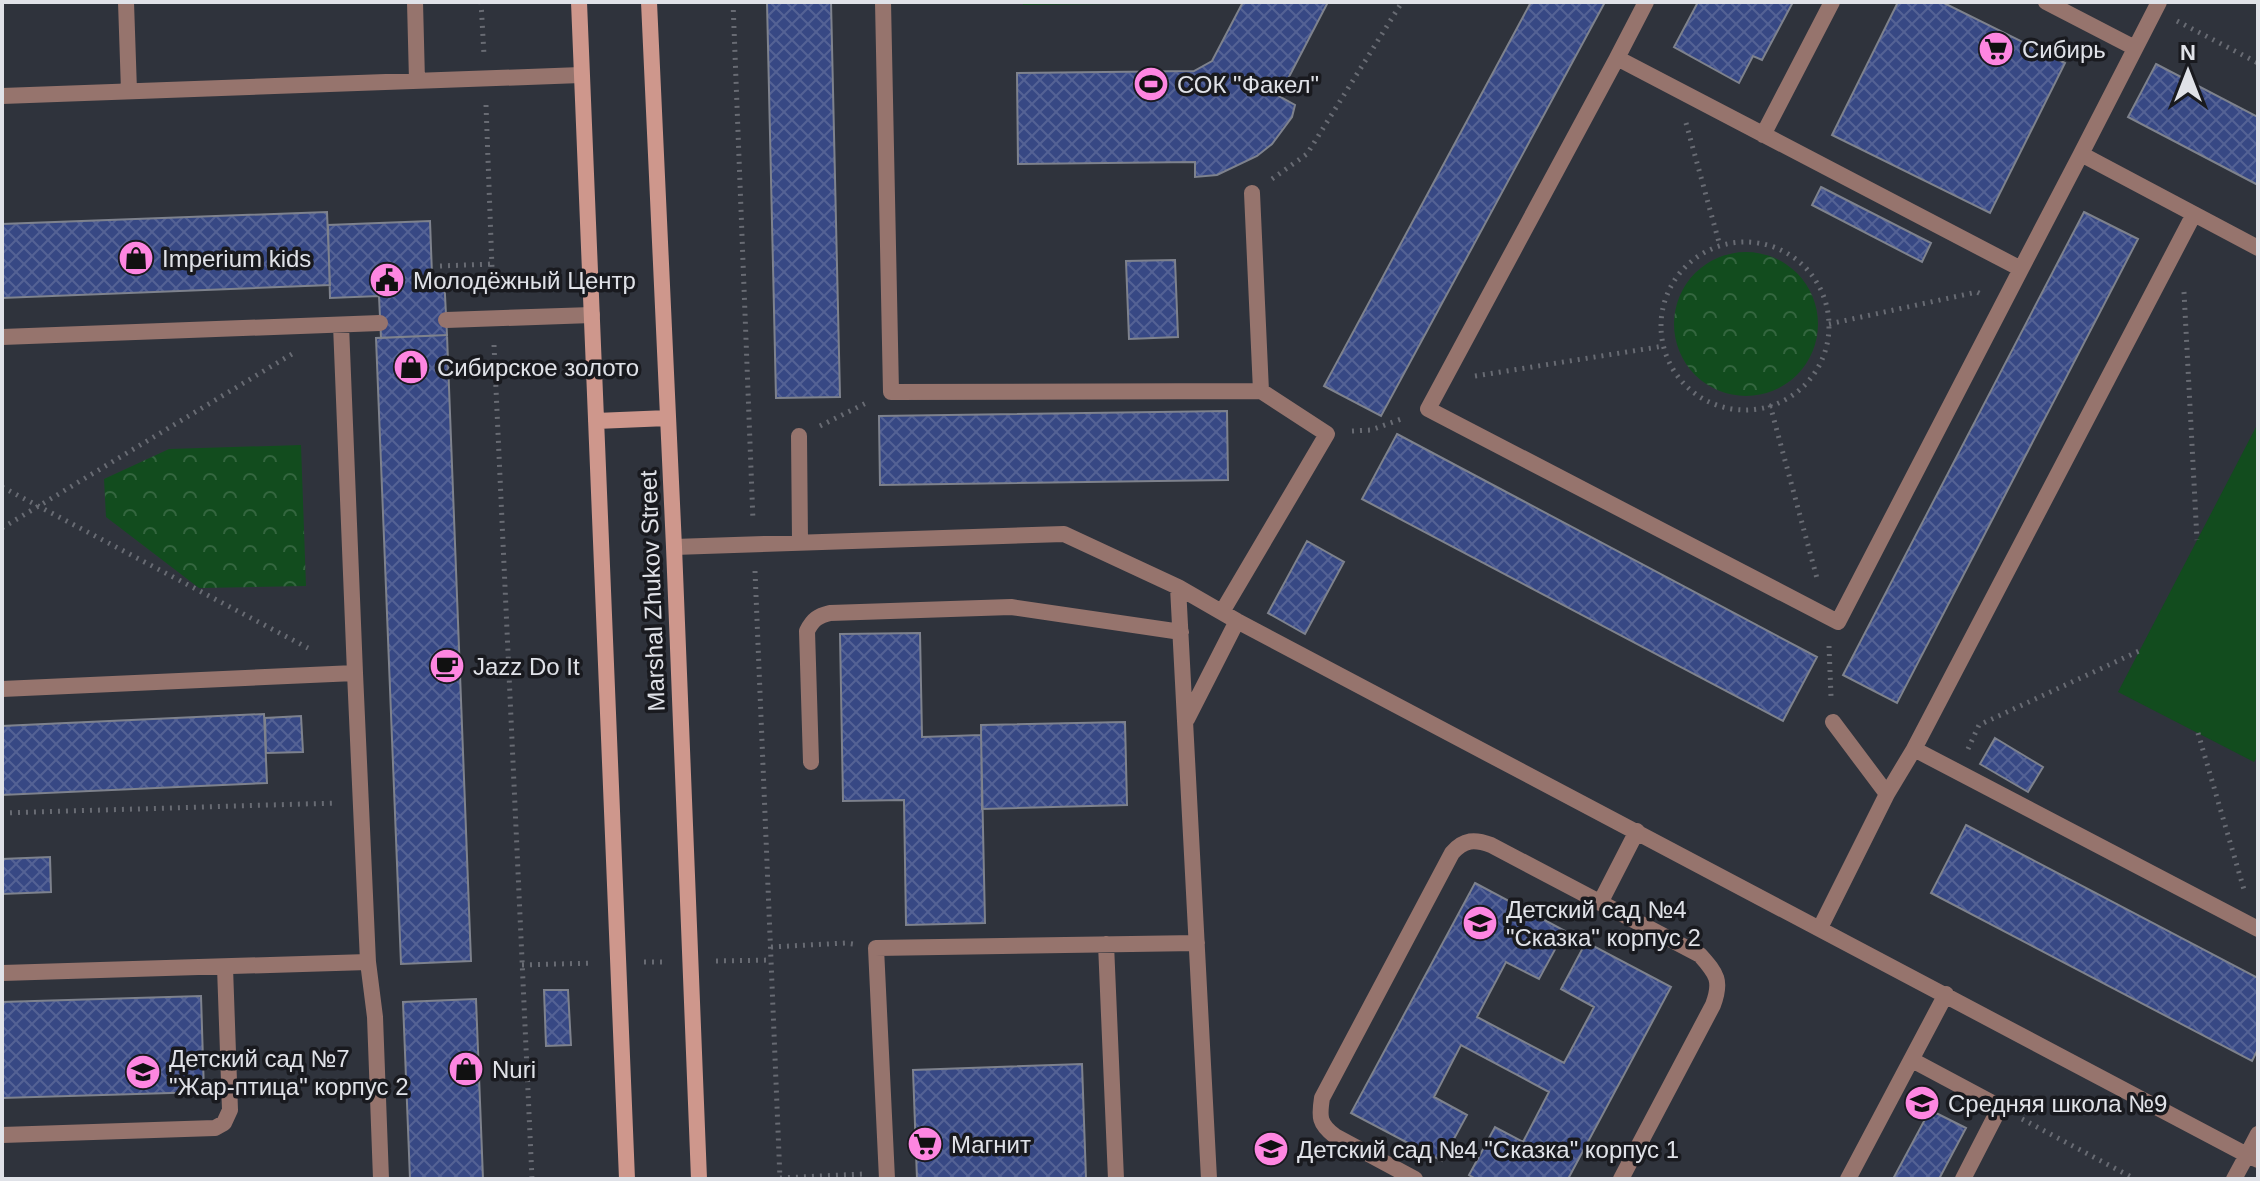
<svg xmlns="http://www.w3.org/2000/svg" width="2260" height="1181" font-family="Arial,sans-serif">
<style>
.grass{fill:#124c1e}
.forest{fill:url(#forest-crowns)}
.building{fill:url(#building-cross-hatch);stroke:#7e828d;stroke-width:2}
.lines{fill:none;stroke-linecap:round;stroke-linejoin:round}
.path{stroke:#686b73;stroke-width:5;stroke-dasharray:2 6;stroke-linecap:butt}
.service{stroke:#96746d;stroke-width:16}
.secondary{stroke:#ce978c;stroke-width:16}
.labels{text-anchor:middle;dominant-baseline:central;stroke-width:7;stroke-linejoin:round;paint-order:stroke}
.poi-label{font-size:24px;fill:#e0e2e8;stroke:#191a1f;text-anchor:start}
.street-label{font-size:24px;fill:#e0e2e8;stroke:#191a1f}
</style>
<defs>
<pattern id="forest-crowns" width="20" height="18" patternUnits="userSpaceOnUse" patternTransform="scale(2)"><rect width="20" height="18" fill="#124c1e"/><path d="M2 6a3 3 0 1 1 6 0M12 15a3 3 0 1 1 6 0" fill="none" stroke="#34663f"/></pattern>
<pattern id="building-cross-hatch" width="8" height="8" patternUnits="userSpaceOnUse" patternTransform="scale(2)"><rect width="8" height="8" fill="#374884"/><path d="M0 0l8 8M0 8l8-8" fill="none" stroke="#546295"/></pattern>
</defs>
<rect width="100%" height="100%" fill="#2f333c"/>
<!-- grass -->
<path class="grass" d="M1022,2H1211V3L1023,5Z
M2256,427L2258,428V755L2254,762L2118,692Z"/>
<!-- forest -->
<path class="forest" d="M1674 324a72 72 0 1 1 144 0a72 72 0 1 1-144 0Z
M301,445L306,586L199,588L106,517L104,479L169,449Z"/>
<!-- building -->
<path class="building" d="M767,2H831L840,397L776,398Z
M1243,2H1328L1279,96L1295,105L1292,117L1272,144L1257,156L1217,175L1195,177V162L1018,164L1017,73L1194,71L1212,61Z
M1531,2H1605L1381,416L1324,386Z
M1698,2H1793L1762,60L1753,56L1739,83L1674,47Z
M1898,2H1942L2065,63L1990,213L1832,135Z
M2156,64L2258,117V185L2128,117Z
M1821,187L1931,243L1922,262L1812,205Z
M327,212L330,285L2,298V224Z
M2084,212L2138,239L1897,703L1843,675Z
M430,221L432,275H444L447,335L381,338L379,296L330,298L328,225Z
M1175,260L1178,337L1129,339L1126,261Z
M447,335L471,961L401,964L376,338Z
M1227,411L1228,480L880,485L879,416Z
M1397,434L1817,657L1783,721L1362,499Z
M1307,541L1344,562L1305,634L1268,613Z
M920,633L922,737L981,735L985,923L906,925L904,800L843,801L840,634Z
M264,714L267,783L2,795V726Z
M301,716L303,752L266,753L265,718Z
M1125,722L1127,805L982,809L981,725Z
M1995,738L2043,767L2028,792L1980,764Z
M1966,825L2258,978V1049L2252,1061L1931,893Z
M50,857L51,892L2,894V859Z
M1475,883L1565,931L1539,979L1506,962L1477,1017L1564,1063L1594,1007L1561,989L1586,942L1671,987L1568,1179H1476L1469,1175L1495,1127L1523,1142L1549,1092L1461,1045L1434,1097L1467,1115L1442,1161L1351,1113Z
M544,990H568L571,1045L546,1046Z
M201,996L204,1092L2,1098V1002Z
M476,999L483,1179H410L403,1002Z
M1082,1064L1086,1179H917L913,1070Z
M1930,1110L1966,1128L1939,1179H1893Z"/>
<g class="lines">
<!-- path -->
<path class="path" d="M481,2L484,55
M733,2L753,521
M2177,21L2258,63
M486,105L493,295
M1686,123L1720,246
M1272,179L1307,154L1402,2
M1661 326a84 84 0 1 1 168 0a84 84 0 1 1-168 0Z
M440,266L492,264
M2184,292L2197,540
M1829,324L1977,292L1981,294
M494,345L532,1179
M1475,376L1664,346
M1770,405L1818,582
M820,426L868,402
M1352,431L1371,430L1404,418
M2,487L308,648
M2,528L292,354
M755,571L780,1179
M1829,646L1831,696
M2198,733L2245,893
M1968,749L1979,725L2139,651
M2,813L337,803
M771,947L846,943L853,944
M716,961L771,960
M644,962H666
M522,965L594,963
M2022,1119L2135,1179
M780,1178L863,1174"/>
<!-- service -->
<path class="service" d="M126,2L129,91
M415,2L417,81
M883,2L891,392L1261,391L1327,434L1222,612
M1646,2L1617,58L2021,269L2081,154
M2046,2L2135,48
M1617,58L1428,409L1838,622L2021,269
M2,96L581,75
M1763,135L1832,2
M1252,193L1261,391
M2194,214L2258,248
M446,320L592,315
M2,337L380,323
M799,436L800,541
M674,547L1064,534L1178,587L1237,621L2247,1155L2258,1134
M1178,587L1209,1179
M355,673L368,962L375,1017L381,1179
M2,689L355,673L341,325
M1187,719L1237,621
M1833,722L1887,794
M1914,749L2258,929
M811,762L807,631C813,619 818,616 830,613L1011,607L1181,632
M1600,903L1637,831
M1820,928L1887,794L1914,749L2194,214L2081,154L2159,2
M1106,944L1116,1179
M2,973L368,962
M1912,1060L2000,1107L1963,1179
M2,1135L215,1128L224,1123L230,1110L225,967
M887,1179L876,948L1197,943
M1415,1179L1335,1136C1319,1124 1319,1117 1322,1098L1452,853C1464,839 1475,839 1491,845L1700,955C1717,974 1722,981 1713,1005L1621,1179
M1848,1179L1946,994
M2234,1179L2247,1155L2258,1160"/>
<!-- secondary -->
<path class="secondary" d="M579,2L627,1179
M649,2L674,547L699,1179
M596,421L668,418"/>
</g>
<!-- icons -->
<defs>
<symbol id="supermarket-disc" viewBox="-11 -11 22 22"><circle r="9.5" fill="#fe86e1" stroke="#191a1f"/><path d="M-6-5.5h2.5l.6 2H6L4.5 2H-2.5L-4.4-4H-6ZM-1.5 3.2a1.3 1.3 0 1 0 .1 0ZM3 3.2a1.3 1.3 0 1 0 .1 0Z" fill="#111"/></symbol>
<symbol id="stadium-disc" viewBox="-11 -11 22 22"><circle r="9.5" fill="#fe86e1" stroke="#191a1f"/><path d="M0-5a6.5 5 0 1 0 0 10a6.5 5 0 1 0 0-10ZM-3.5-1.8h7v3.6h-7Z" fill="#111"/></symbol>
<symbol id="shop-disc" viewBox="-11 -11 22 22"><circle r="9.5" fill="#fe86e1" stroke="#191a1f"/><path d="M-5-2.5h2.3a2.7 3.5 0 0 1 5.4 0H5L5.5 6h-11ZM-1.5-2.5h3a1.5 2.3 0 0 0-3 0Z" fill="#111"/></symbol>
<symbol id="civic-disc" viewBox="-11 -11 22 22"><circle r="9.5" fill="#fe86e1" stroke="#191a1f"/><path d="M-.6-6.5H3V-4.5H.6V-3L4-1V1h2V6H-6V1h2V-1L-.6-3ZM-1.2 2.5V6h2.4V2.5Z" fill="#111"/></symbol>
<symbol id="cafe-disc" viewBox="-11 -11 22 22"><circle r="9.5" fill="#fe86e1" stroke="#191a1f"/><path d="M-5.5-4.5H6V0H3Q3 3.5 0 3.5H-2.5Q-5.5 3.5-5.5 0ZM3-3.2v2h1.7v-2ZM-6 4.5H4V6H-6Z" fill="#111"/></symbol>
<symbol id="school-disc" viewBox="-11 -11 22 22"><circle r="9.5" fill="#fe86e1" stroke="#191a1f"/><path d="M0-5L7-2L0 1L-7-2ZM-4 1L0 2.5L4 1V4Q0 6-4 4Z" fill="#111"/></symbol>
</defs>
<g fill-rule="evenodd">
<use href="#supermarket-disc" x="1976" y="29" width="40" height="40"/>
<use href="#stadium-disc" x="1131" y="64" width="40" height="40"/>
<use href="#shop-disc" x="116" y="238" width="40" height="40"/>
<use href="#civic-disc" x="367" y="260" width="40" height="40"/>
<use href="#shop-disc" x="391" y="347" width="40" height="40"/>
<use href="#cafe-disc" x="427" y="646" width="40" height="40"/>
<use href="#school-disc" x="1460" y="903" width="40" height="40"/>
<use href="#shop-disc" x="446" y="1049" width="40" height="40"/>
<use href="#school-disc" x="123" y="1052" width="40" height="40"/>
<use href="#school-disc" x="1902" y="1083" width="40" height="40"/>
<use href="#supermarket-disc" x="905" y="1124" width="40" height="40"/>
<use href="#school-disc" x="1251" y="1129" width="40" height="40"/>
</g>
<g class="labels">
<!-- poi labels -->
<g class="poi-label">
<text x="2022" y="49">Сибирь</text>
<text x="1177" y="84">СОК "Факел"</text>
<text x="162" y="258">Imperium kids</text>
<text x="413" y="280">Молодёжный Центр</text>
<text x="437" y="367">Сибирское золото</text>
<text x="473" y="666">Jazz Do It</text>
<text x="1506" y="909">Детский сад №4<tspan x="1506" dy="28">"Сказка" корпус 2</tspan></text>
<text x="169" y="1058">Детский сад №7<tspan x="169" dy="28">"Жар-птица" корпус 2</tspan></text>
<text x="492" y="1069">Nuri</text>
<text x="1948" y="1103">Средняя школа №9</text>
<text x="951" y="1144">Магнит</text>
<text x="1297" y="1149">Детский сад №4 "Сказка" корпус 1</text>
</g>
<!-- street labels -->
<g class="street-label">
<text transform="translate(652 591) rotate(-92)">Marshal Zhukov Street</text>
</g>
</g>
<!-- border -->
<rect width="2260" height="1181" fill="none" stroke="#e0e2e8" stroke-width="8"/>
<!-- north arrow -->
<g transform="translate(2188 72)" stroke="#191a1f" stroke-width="6" paint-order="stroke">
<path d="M0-6L14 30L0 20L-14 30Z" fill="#e0e2e8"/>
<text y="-12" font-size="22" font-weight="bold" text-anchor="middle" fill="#e0e2e8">N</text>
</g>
</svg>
